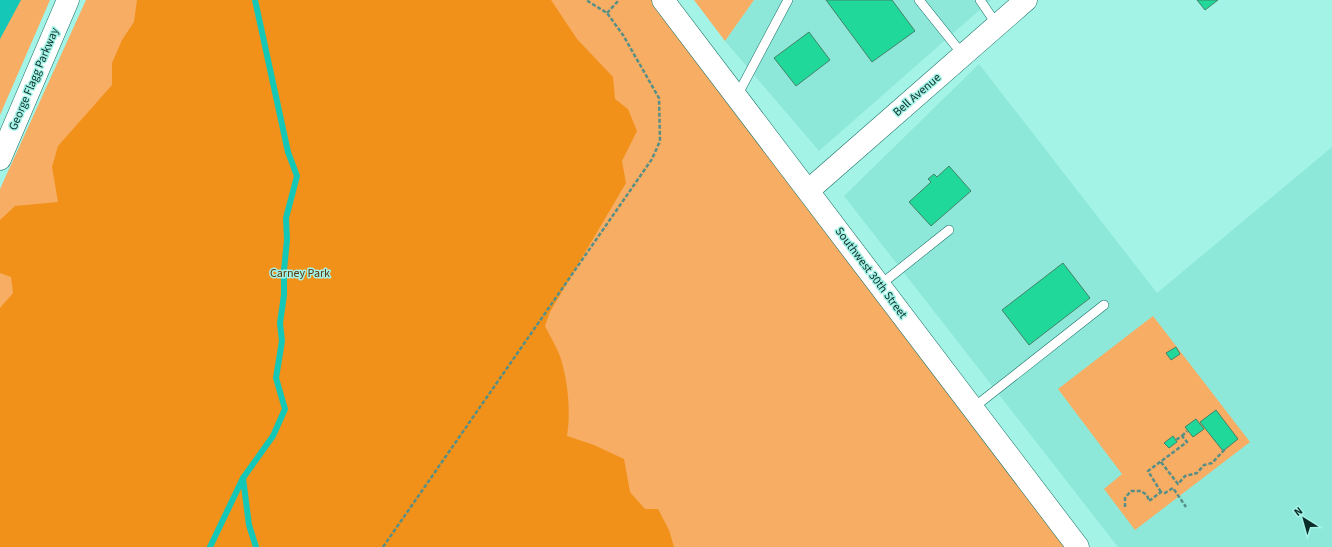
<svg xmlns="http://www.w3.org/2000/svg" width="1332" height="547" font-family="'Source Sans 3',sans-serif">
<style>
.built{fill:#8ee8da}
.green{fill:#f7ad64}
.forest{fill:#f19119}
.water{fill:#15c7b6}
.lines{fill:none;stroke-linecap:round;stroke-linejoin:round}
.stream{stroke:#15c7b6;stroke-width:6}
.building{fill:#21d89b;stroke:#428367}
.service-casing{stroke:#156e64;stroke-width:10}
.tertiary-casing{stroke:#156e64;stroke-width:23}
.path{stroke:#578f87;stroke-width:2.5;stroke-dasharray:4 2;stroke-linecap:butt}
.service{stroke:#fff;stroke-width:9}
.tertiary{stroke:#fff;stroke-width:22}
.labels{text-anchor:middle;dominant-baseline:central;stroke-width:3;stroke-linejoin:round;paint-order:stroke}
.street-label{font-size:12px;fill:#0c2e2a;stroke:#a3f3e6}
.park-label{font-size:12px;fill:#5c360a;stroke:#a3f3e6}
</style>
<rect width="100%" height="100%" fill="#a3f3e6"/>
<!-- built -->
<path class="built" d="M754,0H991L819,151L725,41Z
M979,64L1157,293L1332,147V547H1118L844,196Z"/>
<!-- green -->
<path class="green" d="M0,0H50L0,115Z
M86,0H652L1075,547H0V189Z
M694,0H754L725,41Z
M1153,316L1250,442L1135,530L1104,489L1122,474L1058,389Z"/>
<!-- forest -->
<path class="forest" d="M137,0H551L577,39L613,77L615,99L628,109L637,131L622,161L626,183L550,312L545,326C550,336 556,346 560,356C568,381 571,411 567,436L594,445L624,459L630,492L645,509H658L669,530L674,547H0V308L13,293L11,277L0,273V220L15,206L58,202L52,167L58,146L112,85V63L122,40L134,22Z"/>
<!-- water -->
<path class="water" d="M0,0H21L0,39Z"/>
<g class="lines">
<!-- stream -->
<path class="stream" d="M243,478L249,525L256,547
M210,547L243,478L273,436L285,409L276,378L282,341L280,323L284,295V270L287,240L286,218L297,176L288,152L255,0"/>
</g>
<!-- building -->
<path class="building" d="M826,0H892L915,31L872,62Z
M1197,0H1218L1205,10Z
M809,32L830,60L796,86L774,58Z
M949,166L971,191L931,226L909,202L931,182L928,179L934,174L937,177Z
M1063,263L1090,298L1029,345L1002,310Z
M1176,347L1180,354L1171,360L1166,353Z
M1216,410L1238,439L1223,451L1200,422Z
M1196,419L1204,429L1193,437L1185,427Z
M1173,436L1177,442L1169,448L1164,443Z"/>
<g class="lines">
<defs>
<path id="service" d="M919,0L963,55
M980,0L997,25
M737,96L788,0
M880,285L949,230
M973,408L1104,305"/>
<path id="tertiary" d="M663,0L1078,547
M0,159L68,0
M809,190L1026,0"/>
</defs>
<!-- service casing -->
<use href="#service" class="service-casing"/>
<!-- tertiary casing -->
<use href="#tertiary" class="tertiary-casing"/>
<!-- path -->
<path class="path" d="M607,13L619,0
M1182,436L1187,431
M1161,462L1178,484L1185,476L1197,473L1204,465L1212,463L1226,448
M1161,492L1148,471L1187,442L1182,436L1176,440
M1125,507V498L1131,491H1141L1147,495L1149,501L1161,492L1165,493L1173,488L1186,507
M383,547L652,159L660,141L659,98L623,35L607,13L586,0"/>
<!-- service -->
<use href="#service" class="service"/>
<!-- tertiary -->
<use href="#tertiary" class="tertiary"/>
</g>
<g class="labels">
<!-- street labels -->
<g class="street-label">
<text transform="translate(34 79) rotate(-67)">George Flagg Parkway</text>
<text transform="translate(917 95) rotate(-41)">Bell Avenue</text>
<text transform="translate(871 273) rotate(53)">Southwest 30th Street</text>
</g>
<!-- park labels -->
<g class="park-label">
<text x="300" y="273">Carney Park</text>
</g>
</g>
<!-- north arrow -->
<g transform="translate(1304 519) rotate(323)" stroke="#a3f3e6" stroke-width="3" paint-order="stroke">
<path d="M0-3L7 15L0 10L-7 15Z" fill="#0c2e2a"/>
<text y="-6" font-size="11" font-weight="bold" text-anchor="middle" fill="#0c2e2a">N</text>
</g>
</svg>
